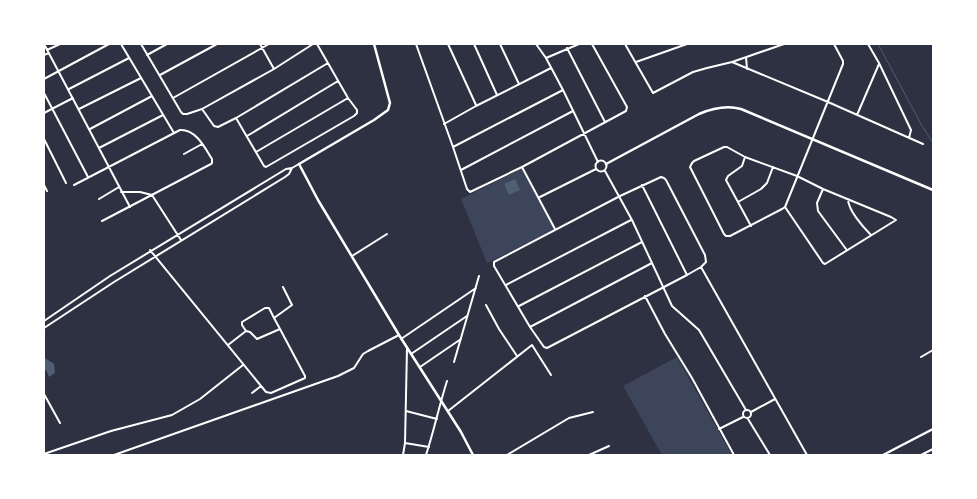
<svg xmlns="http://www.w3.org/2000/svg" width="977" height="499" font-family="Ubuntu,sans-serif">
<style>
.green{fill:#3c4559}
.water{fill:#4f5d75}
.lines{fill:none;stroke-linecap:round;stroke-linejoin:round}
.stream{stroke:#4f5d75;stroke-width:1}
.minor{stroke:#fff;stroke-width:2}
.tertiary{stroke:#fff;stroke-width:2.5}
</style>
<rect width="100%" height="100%" fill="#2d3142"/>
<!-- green -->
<path class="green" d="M523,168L555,229L487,263L461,199Z
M677,357L732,455H662L623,386Z"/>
<!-- water -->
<path class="water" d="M515,179L520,190L509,195L504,184Z
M45,358L54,364L55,373L49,377L46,370L44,371V359Z"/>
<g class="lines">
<!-- stream -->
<path class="stream" d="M878,44L921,124L933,143"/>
<!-- minor -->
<path class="minor" d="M44,44L130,207
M121,44L174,133
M141,44L181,112L183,114H187L202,109L274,69L313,44
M260,44L274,69
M416,44L453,147L467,189L470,192L522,167L626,111L627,107L592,44
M448,44L476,105
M474,44L497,95
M500,44L519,84
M536,44L546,58L579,44
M625,44L653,93L693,72L707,68L732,62L828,102L923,144
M868,44L879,63L911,130L909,138
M567,48L605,122
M47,50L60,44
M44,55L49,53
M147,55L167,44
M746,57L747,69
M546,58L563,90L598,162
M636,62L687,44
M732,62L784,44
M160,75L217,44
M44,79L109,44
M69,89L129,58
M44,93L88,177
M173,98L269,44
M79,109L141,78
M202,109L214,126L218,127L236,118L328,63
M44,113L73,98
M857,115L879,64
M236,118L264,166L266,167L354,116L357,113V110L348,98L317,44
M444,124L476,106L551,68
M90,129L152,96
M247,136L338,81
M44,139L66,183
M453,147L563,90
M99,148L163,115
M256,152L348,98
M184,154L202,144
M745,157L742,166L728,176L726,180L751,226
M595.5 166a5.5 5.5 0 1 1 11 0a5.5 5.5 0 1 1-11 0Z
M522,167L555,229
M461,170L573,111
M605,171L632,220L672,306L699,330L746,410
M661,177L664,178L666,180L705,255L706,262L701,267L687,275L547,348L544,347L530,327L494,266V262L620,196Z
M44,185L47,191
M74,185L180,130C196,129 205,148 212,159V163L211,164L102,221
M642,185L687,275
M823,189L817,203L818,211L846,249
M121,192H140L152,195L181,240
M540,197L596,169
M99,199L119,187
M848,199C848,210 863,227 871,235
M738,202L761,189L767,183L773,167
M785,207L823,263L825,264L896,220L891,217L823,189L797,176L745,157L727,147H724L694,161L692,163L690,167L724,234L726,236H730L782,209L785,207C804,159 824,112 843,64V61L834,44
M150,250L266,392L271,393L305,378V376L280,329
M352,256L387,234
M701,267L807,455
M506,285L631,220
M645,296L665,334L692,378L734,455
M486,305L499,329L517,356
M519,306L642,242
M44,321L110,276L286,169L292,168L299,164
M530,327L652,263
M44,328L114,282L285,177L289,174L292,168
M246,331L242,325V322L265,308H269L274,318
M401,339L476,288
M228,345L246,331L250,332L257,339L280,329L274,318L292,305L283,287
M411,354L467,316
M921,357L933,350
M454,362L479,276
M420,367L461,339
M252,393L261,386
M44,394L60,423
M743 414a4 4 0 1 1 8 0a4 4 0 1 1-8 0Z
M406,411L437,419
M448,411L532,345L551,375
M751,412L775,399
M748,419L770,455
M719,429L743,417
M405,443L429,447
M44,454L111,431L172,415L200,399L243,365
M114,455L338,376L354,368L363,354L368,351L399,335
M403,455L405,443L407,348
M426,455C434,431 439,406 447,381
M507,455L569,418L593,412
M589,455L609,446
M921,455L933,449"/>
<!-- tertiary -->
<path class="tertiary" d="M374,44L390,103L388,110L374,120L299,164L318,200L399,335L461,432L473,455
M606,164L699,114C713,108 726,105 741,109L933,190
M883,455L933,429"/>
</g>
<!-- border -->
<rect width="977" height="499" fill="none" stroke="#ffffff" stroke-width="90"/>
</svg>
